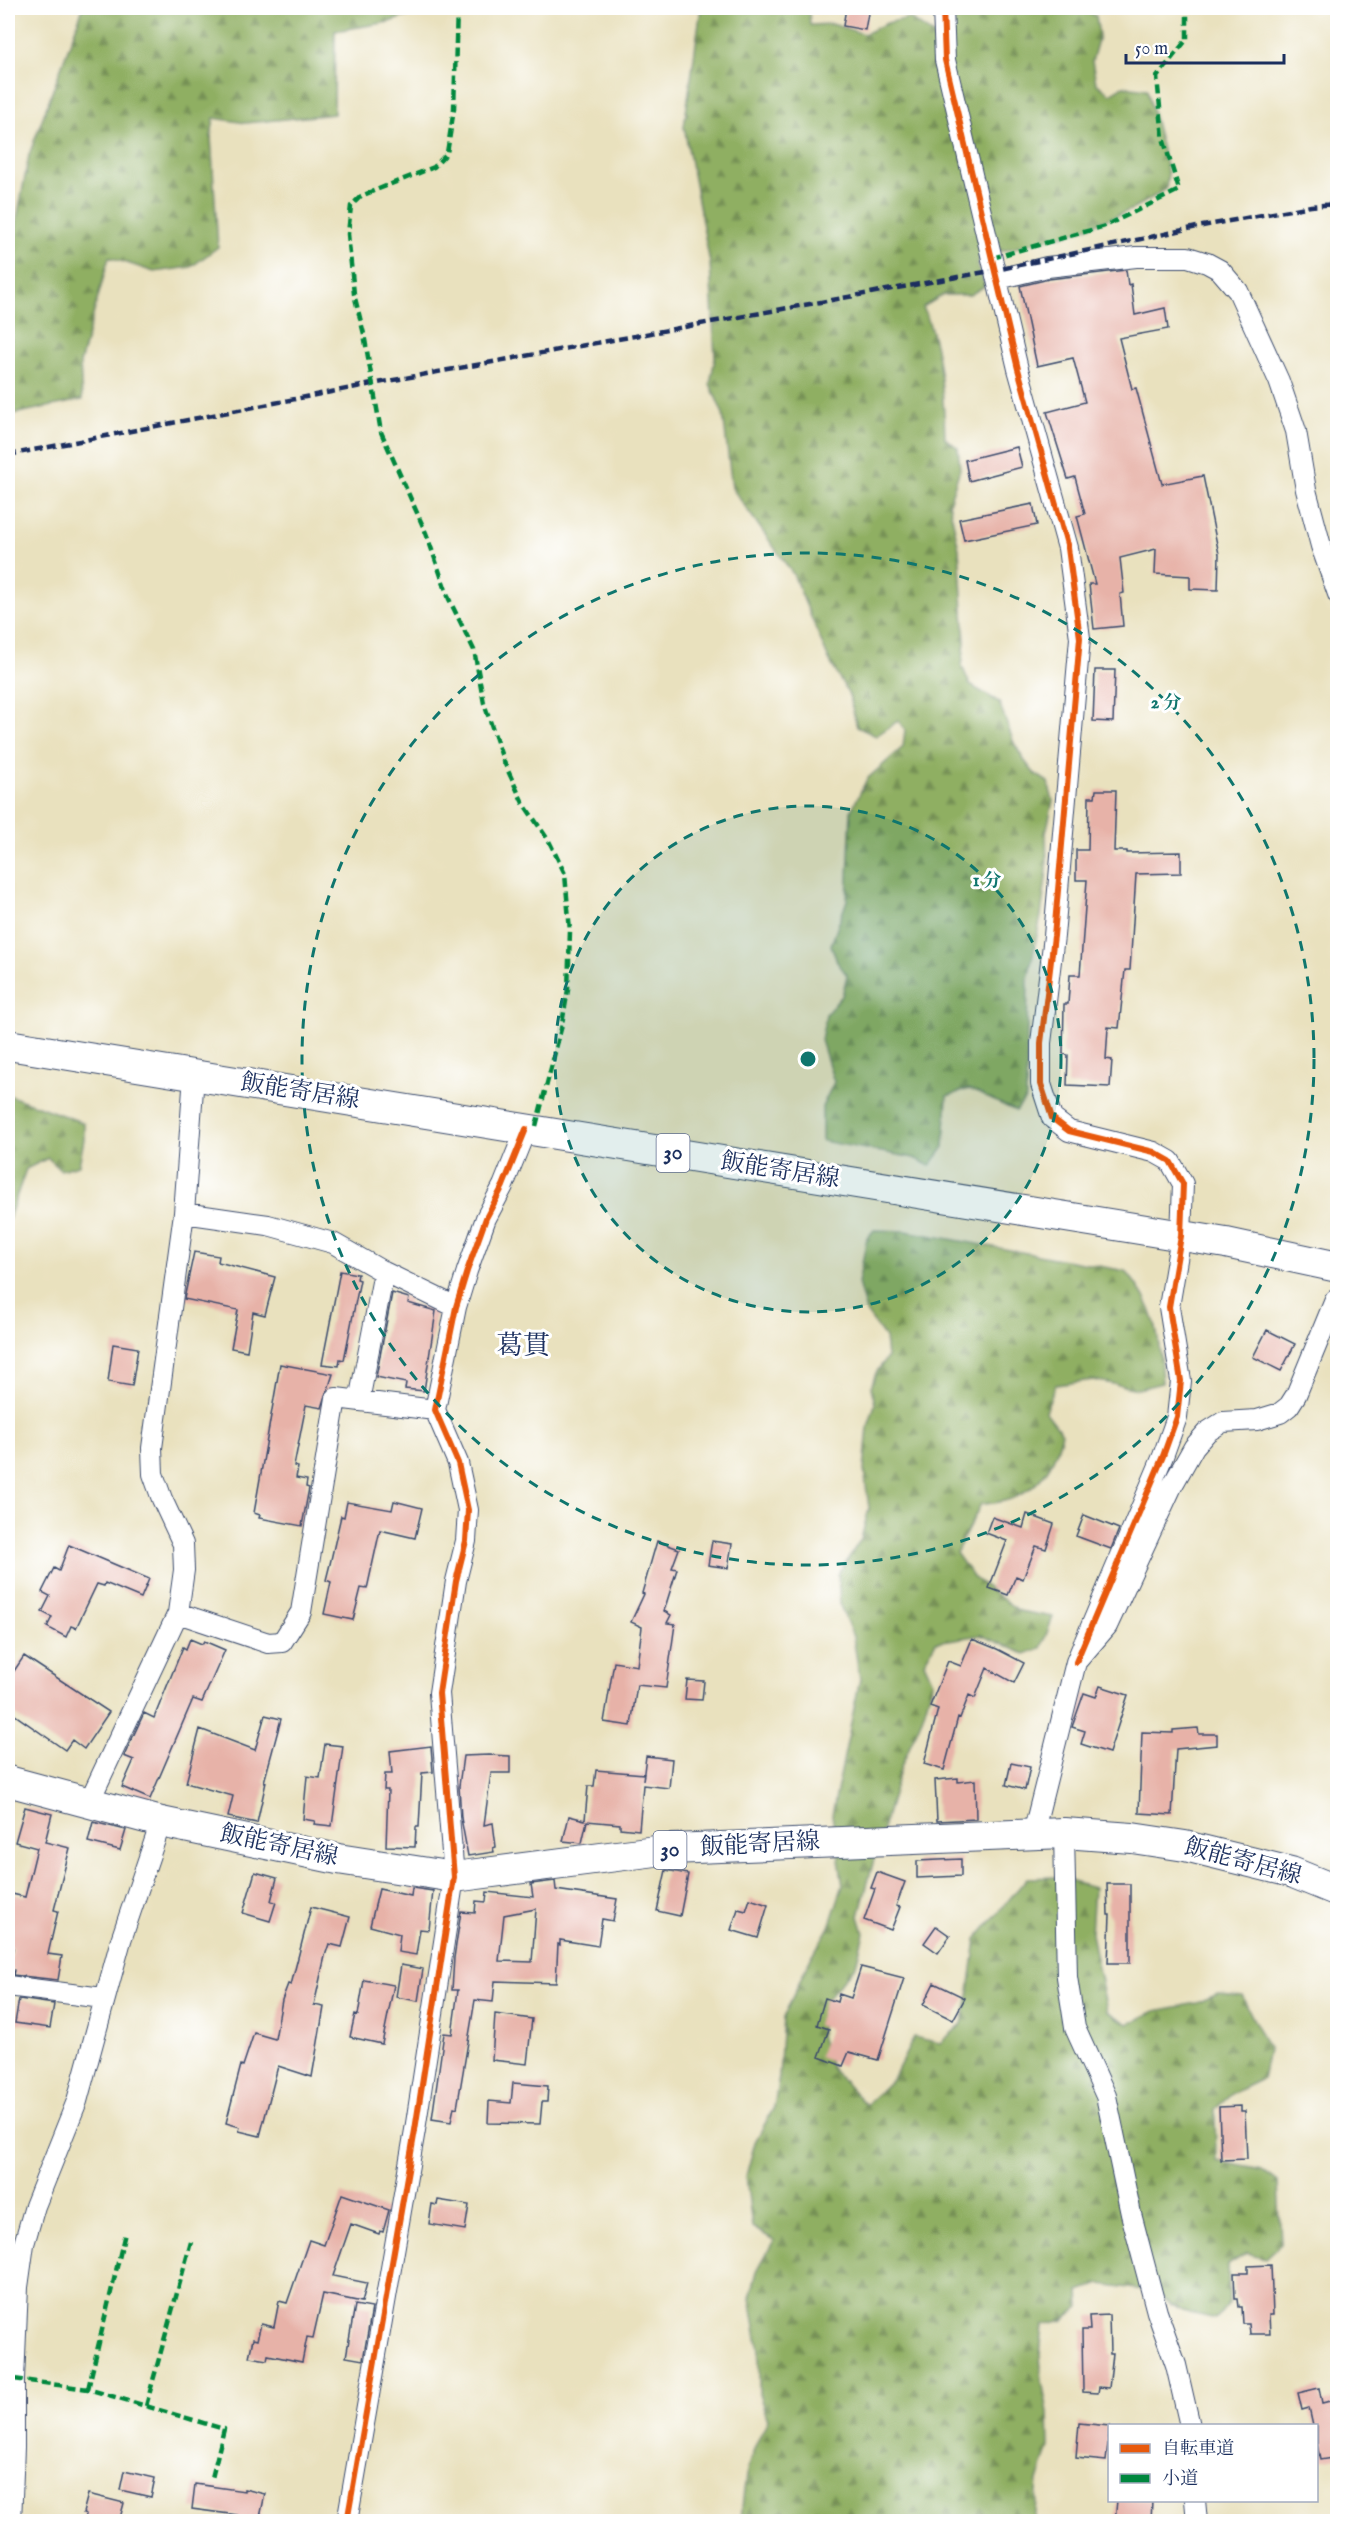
<svg xmlns="http://www.w3.org/2000/svg" width="1345" height="2529" font-family="'IM FELL English','Noto Serif JP',serif">
<style>
.forest{fill:url(#forest-firs);stroke:#556f60;stroke-width:1.5}
.building{fill:#e7b2a8;fill-rule:evenodd}
.lines{fill:none;stroke-linecap:round;stroke-linejoin:round}
.minor-casing{stroke:#3a4a6c;stroke-width:22}
.primary-casing{stroke:#3a4a6c;stroke-width:32}
.minor{stroke:#fff;stroke-width:20}
.primary{stroke:#fff;stroke-width:30}
.rail{stroke:#1b2f5e;stroke-width:4.5;stroke-dasharray:9 4.5;stroke-linecap:butt}
.quiet{stroke:#00873e;stroke-width:4.5;stroke-dasharray:9 4.5;stroke-linecap:butt}
.cycleway-casing{stroke:#fff;stroke-width:10}
.cycleway{stroke:#e8590c;stroke-width:6}
.ring{fill:none;stroke:#0f766e;stroke-width:3;stroke-dasharray:10 8}
.labels{text-anchor:middle;dominant-baseline:central;stroke-width:6;stroke-linejoin:round;paint-order:stroke}
.shield{fill:#fff;stroke:#5f6d8e;stroke-width:1.5}
.shield-label{font-size:22px;font-weight:bold;fill:#1b2f5e}
.street-label{font-size:24px;fill:#1b2f5e;stroke:#fff}
.quarter-label{font-size:27px;fill:#1b2f5e;stroke:#fff}
.centre{fill:#0f766e;stroke:#fff;stroke-width:3}
.ring-label{font-size:18px;text-anchor:middle;font-weight:bold;fill:#0f766e;stroke:#fff;stroke-width:6;stroke-linejoin:round;paint-order:stroke}
</style>
<defs>
<pattern id="forest-firs" width="22" height="20" patternUnits="userSpaceOnUse" patternTransform="scale(1.5)"><rect width="22" height="20" fill="#8faf62"/><path d="M5 1l3.5 6h-7zM16 11l3.5 6h-7z" fill="#748f54"/></pattern>
</defs>
<rect width="100%" height="100%" fill="#fff"/>
<filter id="ink" filterUnits="userSpaceOnUse"><feTurbulence type="fractalNoise" baseFrequency=".0167" numOctaves="2"/><feDisplacementMap in="SourceGraphic" scale="12" xChannelSelector="R" yChannelSelector="G"/><feConvolveMatrix kernelMatrix="1 2 1 2 8 2 1 2 1" color-interpolation-filters="sRGB"/></filter>
<filter id="wash" filterUnits="userSpaceOnUse"><feTurbulence type="fractalNoise" baseFrequency=".008" numOctaves="4" result="noise"/><feDisplacementMap in="SourceGraphic" scale="24" xChannelSelector="R" yChannelSelector="G"/><feGaussianBlur stdDeviation="1.35" result="paint"/><feColorMatrix in="noise" values="0 0 0 0 0 0 0 0 0 0 0 0 0 0 0 0 0 1.4 0 .05"/><feComposite in="paint" operator="in"/></filter>
<g filter="url(#wash)">
<rect width="100%" height="100%" fill="#e9e1be"/>
<!-- forest -->
<path class="forest" d="M83,8H432L389,22L335,31L334,114L246,123L214,118L211,137L218,247L191,267L154,272L109,257L80,363L82,400L8,415V267L29,155Z
M701,8H809L810,25L832,24L864,34L887,23L909,18L934,35L953,32L958,8H1080L1096,16L1099,36L1092,61L1096,83L1110,94L1123,86L1147,89L1168,174L1166,189L1135,208L1076,232L979,257L978,268L985,286L970,295H943L923,307C940,344 944,397 945,438L958,448L960,469L949,503L959,549L965,642L962,666L970,685L999,702L1014,743L1024,760L1034,773L1048,782L1053,801L1046,833L1047,870L1041,916L1028,979L1026,1098L1016,1111L969,1089L947,1096L944,1147L930,1166L914,1158L822,1141V1107L834,1082L821,1040L826,1014L842,996L847,975L837,962L831,945L847,900L851,811L867,779L903,747L905,729L898,721L876,736L857,727L849,695L829,660L793,574L732,488L723,414L710,384L715,358L710,263L684,127Z
M8,1095L84,1123V1139L79,1165L61,1170L48,1158L26,1169L8,1221Z
M874,1230L906,1231L1126,1271C1158,1309 1159,1335 1162,1383L1138,1389L1093,1380L1056,1385L1045,1411L1062,1433C1052,1477 1027,1503 981,1504L956,1553L973,1577L1019,1611L1053,1617L1041,1648L1025,1654L981,1635L936,1642L924,1662L933,1682L923,1716L901,1767L873,1863L859,1916L864,1933L856,1965L825,2001L820,2036L831,2068L866,2105L894,2077L914,2037L940,2043L962,2024L969,1991L976,1939L1027,1878L1056,1877L1094,1888L1091,1934L1107,2011L1128,2024L1155,2011L1197,2003L1218,1994L1242,1996L1268,2049L1262,2079L1233,2093L1215,2109L1216,2161L1262,2170L1278,2182L1281,2244L1266,2258L1247,2253L1228,2265L1229,2303L1216,2319L1182,2311L1151,2291L1101,2284L1079,2292L1080,2307L1063,2320L1043,2325L1040,2355L1042,2381L1048,2412L1049,2447L1038,2481L1034,2521L741,2522C744,2479 746,2459 768,2420L759,2394V2350L750,2298L757,2271L774,2240L752,2227L746,2176L755,2142L774,2107L779,2077L783,2018L807,1965L829,1927L843,1885L832,1815L860,1679L853,1637L840,1605L838,1574L861,1539L869,1508L864,1470L868,1427L875,1404L871,1387L876,1373L887,1357L885,1338L866,1312L858,1283L867,1238Z"/>
<g id="blocks">
<!-- building -->
<path class="building" d="M846,8H869L865,30L843,26Z
M1126,270L1128,285L1131,284L1135,315L1165,308L1168,329L1119,338L1132,389L1136,388L1162,484L1203,476L1219,554L1218,590L1190,589V576L1155,574L1156,549L1120,558L1124,593L1120,594L1123,626L1094,629L1089,584H1095L1077,516L1085,514L1075,477L1068,479L1047,412L1085,402L1073,358L1037,366L1020,286L1049,279Z
M1017,447L1022,467L969,481L965,460Z
M1033,504L1037,525L964,540L959,519Z
M1095,670H1115L1113,722L1093,721Z
M1096,790H1116L1114,851H1127V853L1181,852V873L1136,874L1130,970H1125L1119,1028L1108,1027L1106,1059L1112,1060L1110,1087L1067,1085L1068,1055L1063,1054L1064,1004H1068L1070,975H1080L1087,880H1076V850H1088L1089,797H1095Z
M194,1252L219,1256L218,1262L275,1277L265,1315L253,1312L247,1351L231,1348L238,1310L184,1299Z
M340,1271L358,1274L357,1279L360,1280L344,1360L340,1359L339,1366L322,1364Z
M392,1293L409,1298L408,1303L436,1311L424,1391L405,1389L406,1383L376,1377Z
M1267,1330L1295,1344L1281,1371L1253,1357Z
M113,1344L138,1348L132,1386L108,1382Z
M280,1364L333,1374L322,1408L306,1405L294,1466L298,1467L296,1478L307,1480L306,1487L309,1488L302,1526L259,1518L260,1515L254,1513Z
M394,1501L422,1508L415,1538L380,1530L367,1589L361,1588L353,1620L324,1614L331,1582L326,1580L330,1564L341,1516L344,1517L347,1502L392,1510Z
M1027,1514L1054,1524L1046,1549L1036,1546L1023,1579L1016,1576L1008,1595L989,1588L1007,1541L986,1533L992,1517L1023,1528Z
M1084,1515L1119,1529L1111,1549L1076,1536Z
M657,1541L679,1549L672,1568L677,1569L664,1611L671,1615L667,1623L675,1624L666,1688L637,1685L631,1726L604,1722L614,1662L637,1666L642,1627L631,1622L644,1594L642,1593Z
M712,1541L732,1544L728,1568L708,1565Z
M69,1545L149,1579L141,1598L105,1583L104,1586L97,1584L76,1628L71,1626L66,1637L47,1627L52,1617L42,1612L50,1596L42,1592L54,1568L59,1571Z
M190,1639L202,1644L204,1641L225,1650L202,1702L193,1699L150,1799L122,1787L134,1760L124,1756L144,1713L154,1718L183,1647L186,1649Z
M972,1639L997,1649L1024,1663L1014,1683L987,1668L975,1698L969,1695L960,1718L958,1717L944,1770L924,1764L938,1709L930,1706L948,1661L961,1666Z
M24,1656L109,1712L84,1749L72,1740L65,1750L8,1710V1680Z
M687,1680L704,1681L702,1700L685,1699Z
M1100,1686L1128,1695L1109,1753L1081,1744L1085,1731L1072,1727L1084,1693L1096,1697Z
M265,1715L281,1719L264,1782H266L257,1823L228,1817L233,1796L186,1783L200,1729L255,1750Z
M1198,1728L1199,1734H1217V1745L1176,1749L1172,1815L1139,1813L1142,1732L1173,1733V1730Z
M325,1744L343,1746L332,1826L314,1824L315,1821L303,1819L307,1776L320,1778Z
M431,1746L433,1772L422,1773L419,1827H416L415,1847L386,1846L388,1790H384L385,1774H392L390,1751Z
M489,1755L510,1756V1773H491L484,1825L493,1823L496,1847L493,1848L494,1852L468,1856L461,1818L459,1786L463,1756Z
M646,1756L672,1759L669,1788L643,1785L639,1830L620,1828V1824L587,1821L582,1843L563,1841L569,1816L585,1820L588,1786H594L596,1770L644,1774L643,1780Z
M1011,1763L1030,1767L1025,1790L1006,1785Z
M958,1778V1782L975,1780L976,1819L937,1821L935,1780Z
M25,1807L52,1814L45,1842L70,1848L54,1910L58,1911L48,1954L62,1956L58,1980L13,1975L14,1970L9,1969L13,1948L8,1947V1913L12,1894L25,1897L37,1848L15,1842Z
M93,1822L126,1830L120,1850L88,1842Z
M961,1859V1876L917,1878V1861Z
M666,1870L688,1874L680,1916L657,1911Z
M255,1872L277,1878L271,1901L276,1902L270,1921L243,1913Z
M877,1872L905,1882L896,1906L900,1907L891,1930L864,1920L875,1889L871,1888Z
M555,1881L556,1890L617,1899L613,1921L602,1919L598,1946L560,1940V1945L558,1944L556,1983L495,1981L493,2002L475,2000L457,2108L454,2107L451,2122L432,2119L444,2033L452,2034L458,1990H452L454,1958L461,1912L475,1913L476,1901L486,1902L487,1892L533,1897L531,1884ZM536,1909L532,1962L499,1961L504,1915Z
M1107,1884H1130V1963H1108L1110,1915H1108Z
M412,1888L433,1891L429,1930L420,1929L416,1955L398,1952L400,1934L370,1926L379,1889L411,1896Z
M750,1899L768,1905L758,1938L731,1930L738,1909L746,1911Z
M311,1907L350,1917L342,1947L329,1944L325,1956L314,2005L324,2007L312,2077L278,2066L260,2136L239,2131L240,2127L226,2123L241,2065L243,2066L254,2033L275,2039L282,2000L288,1984L291,1985Z
M936,1926L950,1936L938,1953L924,1943Z
M401,1965L423,1969L418,2001L396,1997Z
M861,1967L904,1978L878,2060L849,2052L843,2066L819,2057L829,2029L817,2025L825,1998L837,2002L839,1994L851,1998Z
M364,1980L394,1985L382,2044L350,2037L355,2014L358,2015Z
M934,1983L965,1998L953,2020L923,2005Z
M19,1999L54,2004L50,2028L15,2023Z
M495,2014L532,2019L527,2064L492,2060Z
M513,2083L548,2086L547,2102H542L540,2124L488,2123L489,2101L511,2103Z
M1241,2106V2111H1245L1247,2159L1221,2160L1219,2107Z
M342,2194L389,2210L383,2232L380,2231L379,2234L351,2224L333,2276L367,2283L362,2302L323,2294L313,2338L307,2337L302,2362L268,2355L267,2360L249,2357L253,2339L257,2340L261,2324L274,2327L279,2301L287,2303L309,2240L324,2245Z
M438,2200L469,2205L465,2230L429,2224L432,2204L437,2205Z
M1271,2265L1273,2315H1269L1270,2334H1250L1249,2324H1243L1242,2307H1239L1238,2299H1235L1234,2273H1248V2266Z
M355,2305L372,2308L363,2360L346,2357Z
M1109,2315L1110,2354H1113L1109,2388L1099,2387L1098,2393L1083,2392L1082,2330H1090L1089,2316Z
M1319,2388L1322,2403L1338,2399V2457L1320,2460L1317,2444V2426H1313L1309,2408L1302,2410L1298,2393Z
M1079,2423L1110,2426L1106,2461L1076,2458Z
M124,2471L155,2478L151,2497L120,2490Z
M195,2484L244,2491V2489L265,2494L259,2522H235L237,2515L192,2509Z
M88,2494L124,2503L119,2522H85L86,2514L83,2513Z
M1117,2500H1152L1151,2522H1115Z"/>
</g>
</g>
<g filter="url(#ink)">
<use href="#blocks" fill-opacity="0" stroke="#3a4a6c" stroke-width="1.5"/>
<g class="lines">
<defs>
<path id="minor" d="M943,8L945,60L1018,369L1068,548L1080,638L1054,936L1041,1043V1084L1052,1118L1069,1131L1154,1152L1170,1161L1183,1184L1181,1236L1169,1307L1181,1381L1177,1417L1163,1456L1076,1662
M998,279L1047,267L1136,257H1188L1207,263L1220,270L1238,291L1279,381L1296,431L1306,490L1321,546L1338,594
M184,1213L268,1225L333,1243L384,1272L456,1307
M359,1401L384,1272
M178,1613L268,1643L282,1642L301,1612L336,1398L435,1410
M88,1804L178,1613L184,1570L183,1544L162,1499L153,1474L152,1448L184,1213L194,1075
M1064,1833L1067,1977L1075,2028L1106,2096L1131,2214L1157,2312L1176,2365L1190,2426
M1033,1834L1076,1662L1107,1626L1172,1486L1194,1447L1207,1432L1223,1422L1257,1420L1280,1413L1289,1406L1296,1395L1335,1300
M8,1986L103,1998
M1195,2500L1197,2522
M11,2522L14,2447V2379L18,2287L24,2244L35,2206L77,2101L121,1940L161,1822
M347,2522L415,2130L454,1877L439,1693L456,1581L466,1541L468,1510L458,1463L435,1410L456,1307L467,1271L486,1218L503,1186L526,1129"/>
<path id="primary" d="M8,1045L1226,1243L1338,1267
M8,1781L161,1822L338,1859L454,1877L671,1849L1064,1833L1132,1838L1185,1846L1291,1872L1338,1891"/>
</defs>
<!-- minor casing -->
<use href="#minor" class="minor-casing"/>
<!-- primary casing -->
<use href="#primary" class="primary-casing"/>
<!-- minor -->
<use href="#minor" class="minor"/>
<!-- primary -->
<use href="#primary" class="primary"/>
<!-- rail -->
<path class="rail" d="M8,455L372,384L996,270L1197,227L1311,206L1338,204"/>
<!-- quiet -->
<path class="quiet" d="M457,8L454,109L447,153L434,167L361,196L351,206L348,234L354,294L364,334L381,432L426,533L449,599L474,650L484,703L503,760L523,803L549,841L565,874L570,931L568,990L561,1029L535,1130
M992,258L1105,226L1179,190L1163,138L1157,77L1187,39V8
M14,2379L88,2389L224,2429L212,2478
M88,2389L125,2233
M146,2406L191,2242"/>
<defs>
<path id="cycleway" d="M943,8L945,60L1018,369L1068,548L1080,638L1054,936L1041,1043V1084L1052,1118L1069,1131L1154,1152L1170,1161L1183,1184L1181,1236L1169,1307L1181,1381L1177,1417L1163,1456L1076,1662
M347,2522L415,2130L454,1877L439,1693L456,1581L466,1541L468,1510L458,1463L435,1410L456,1307L467,1271L486,1218L503,1186L526,1129"/>
</defs>
<!-- cycleway casing -->
<use href="#cycleway" class="cycleway-casing"/>
<!-- cycleway -->
<use href="#cycleway" class="cycleway"/>
</g>
</g>
<!-- distance rings -->
<circle cx="808" cy="1059" r="253" fill="#0f766e" fill-opacity=".12"/>
<g class="ring">
<circle cx="808" cy="1059" r="253"/>
<circle cx="808" cy="1059" r="506"/>
</g>
<g class="labels">
<!-- shield labels -->
<g class="shield">
<rect x="656.5" y="1134" width="33" height="38" rx="4.5"/>
<rect x="653.5" y="1831" width="33" height="38" rx="4.5"/>
</g>
<g class="shield-label">
<text x="673" y="1153">30</text>
<text x="670" y="1850">30</text>
</g>
<!-- street labels -->
<g class="street-label">
<text transform="translate(300 1092) rotate(9)">飯能寄居線</text>
<text transform="translate(780 1171) rotate(9)">飯能寄居線</text>
<text transform="translate(760 1845) rotate(-3)">飯能寄居線</text>
<text transform="translate(279 1846) rotate(12)">飯能寄居線</text>
<text transform="translate(1243 1862) rotate(15)">飯能寄居線</text>
</g>
<!-- quarter labels -->
<g class="quarter-label">
<text x="523" y="1347">葛貫</text>
</g>
</g>
<circle cx="808" cy="1059" r="9" class="centre"/>
<g class="ring-label">
<text x="1166" y="708">2 分</text>
<text x="987" y="886">1 分</text>
</g>
<!-- margin -->
<rect width="1345" height="2529" fill="none" stroke="#fff" stroke-width="30"/>
<!-- legend -->
<rect x="1108" y="2424" width="210" height="78" fill="#ffffff" stroke="#a4acbf" stroke-width="1.5"/>
<rect x="1120" y="2444" width="30" height="9" fill="#e8590c" stroke="#a4acbf" stroke-width="1.5"/>
<text x="1162" y="2454" font-size="18" fill="#1b2f5e">自転車道</text>
<rect x="1120" y="2474" width="30" height="9" fill="#00873e" stroke="#a4acbf" stroke-width="1.5"/>
<text x="1162" y="2484" font-size="18" fill="#1b2f5e">小道</text>
<!-- scale -->
<path d="M1126 54v9h158v-9" fill="none" stroke="#1b2f5e" stroke-width="3"/>
<text x="1135" y="54" font-size="18" fill="#1b2f5e" stroke="#ffffff" stroke-width="4.5" paint-order="stroke">50 m</text>
</svg>
